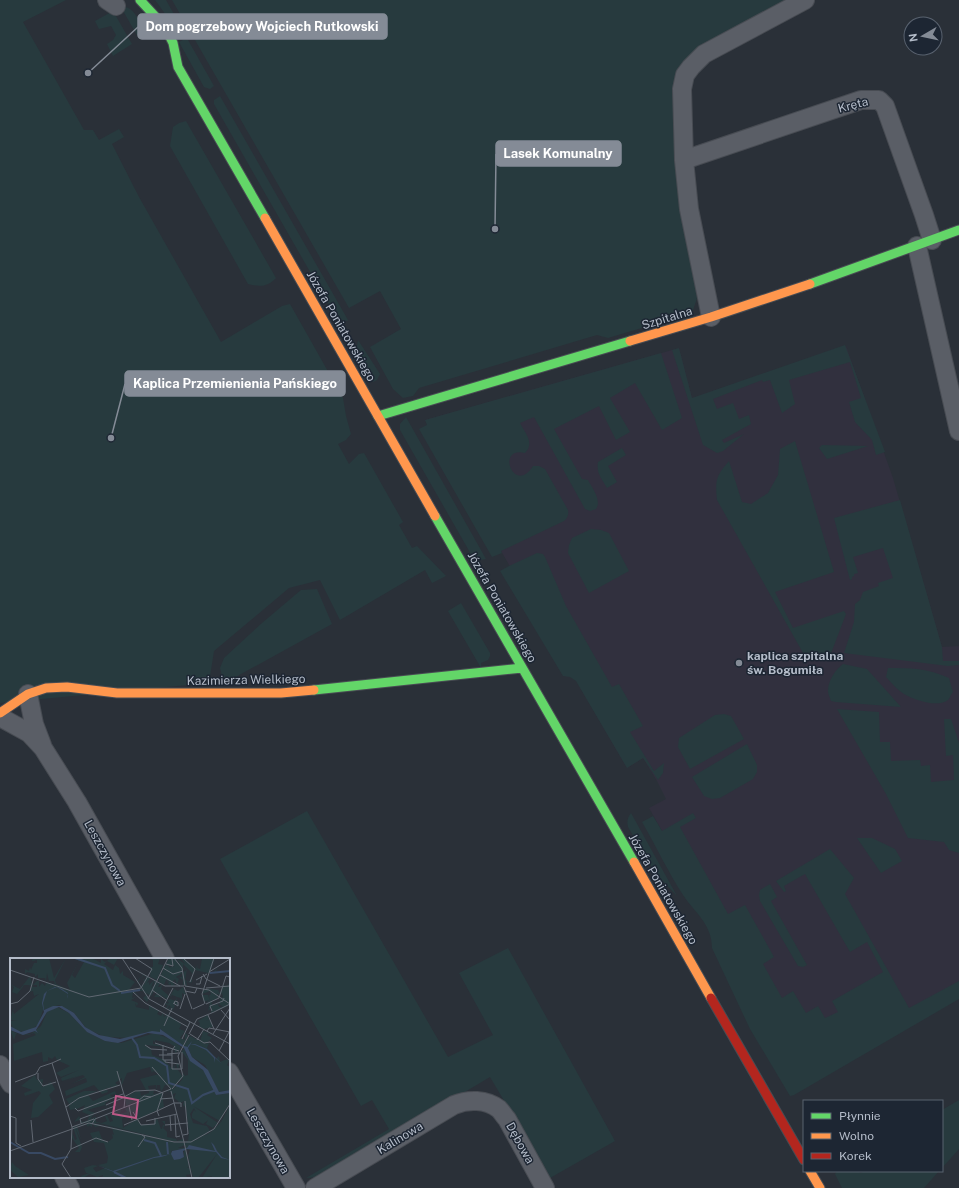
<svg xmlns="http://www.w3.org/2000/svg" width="959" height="1188" font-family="'Public Sans',sans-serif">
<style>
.medical{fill:#31303e}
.green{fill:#273a3e}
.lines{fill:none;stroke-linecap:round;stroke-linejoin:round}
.street-casing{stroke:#484c53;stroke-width:20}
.fast-casing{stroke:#484c53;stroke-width:11}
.slow-casing{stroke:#484c53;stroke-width:11}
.jam-casing{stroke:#484c53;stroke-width:11}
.street{stroke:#5a5e66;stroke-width:18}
.fast{stroke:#63d668;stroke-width:9}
.slow{stroke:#ff974d;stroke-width:9}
.jam{stroke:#b3261e;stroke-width:9}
.poi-dot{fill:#848b96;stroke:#1d2633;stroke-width:1.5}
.labels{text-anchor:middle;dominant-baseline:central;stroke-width:3;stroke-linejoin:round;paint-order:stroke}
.street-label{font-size:12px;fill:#b4bcc9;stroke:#1d2633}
.poi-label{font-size:12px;font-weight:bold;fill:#b4bcc9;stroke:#1d2633;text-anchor:start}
.inset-river{fill:none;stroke:#384963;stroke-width:2}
.inset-road{fill:none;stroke:#616872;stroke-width:1}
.view{fill:#bc5a87;fill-opacity:0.15;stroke:#bc5a87;stroke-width:2}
.inset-edge{fill:none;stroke:#b4bcc9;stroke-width:2}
.leader{fill:none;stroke:#848b96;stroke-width:1.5}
.callout-dot{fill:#848b96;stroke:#1d2633;stroke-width:1.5}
.callout{fill:#848b96;stroke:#848b96;stroke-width:1.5}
.callout-label{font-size:13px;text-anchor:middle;font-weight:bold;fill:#fff}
</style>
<rect width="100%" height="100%" fill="#2a3038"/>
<!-- medical -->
<path class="medical" d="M846,346L893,478L942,647L959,646V996L807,1085L649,808L666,799L657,781L643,758L627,768L425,420L679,348L692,398Z"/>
<!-- green -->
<path class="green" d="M0,0H66L23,22L84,130H93L99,140L119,129L124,137L112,144L139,197L221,342L282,306L290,304L343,398L346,416L351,434L346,440L338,444L349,464L359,454L364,453L403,522L399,525L412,548L417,546L446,576L432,583L425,570L340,620L320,580L289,588L214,651L209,683L0,703Z
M155,0H166L175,16L174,26Z
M172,0H786L697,48L679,73L678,168L697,298L692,313L608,338L597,335L419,388L413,396L403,398L393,389L370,347L401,329L380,291L349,308Z
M123,7C135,6 141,26 146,35L145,36L146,38H148L149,40L138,37L122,9Z
M113,11L132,44L113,56L107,44L113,40L116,35L111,26L99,29L95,21Z
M183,40H188L214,86L210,89L204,87L179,42Z
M220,96L348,320L347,321L337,319L214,104V100Z
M186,121L276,278C268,287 259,287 248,284L170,146L173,127L179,123Z
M358,340L380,374L377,380L373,382L356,351Z
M845,345L885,452L876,455L872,440L855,422L849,402L861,398L850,362L789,380L795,404L782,413L770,380L763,382L762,380L713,399L717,409L733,403L739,419L749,415L751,424L722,440L724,443L744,434L723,451L717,453L703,445L672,350L679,348L692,398Z
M661,353L682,418L662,430L635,383L610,398L630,432L616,440L599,406L554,429L582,479L588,480C592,488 602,500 596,509L590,511L585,509L534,417L520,423C525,433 535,443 525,453C495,446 514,496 533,466H539L545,469L568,510C569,515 567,520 562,522L501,551L502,553L492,557L419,429L427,425L425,420Z
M406,417L486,559L480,560L472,556L400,430V424Z
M795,441L834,572L775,592L793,628L844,611L846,614L830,656C818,663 813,661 803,653L717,500C715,480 716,476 729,461L742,502L751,504L768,493L778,475L780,449Z
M822,445L868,446L827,459L819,448Z
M622,448L626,455L608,466L617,482L607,488C602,479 596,473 598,462Z
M900,500L942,647L943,661H959V665L948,666L844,653L854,622L855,604L860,600L863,592L879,586L878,583L893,578L883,548L853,557L858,573L854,574V576L852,577V579L850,580L834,518Z
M591,529L601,530L609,533L629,571L589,593L568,553L569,545L572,538Z
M537,553L543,554L545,557L566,606L612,687L619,684L643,726L630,732L654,771L664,763L663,773L658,780L643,758L627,768L576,681L570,677L563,676L500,571L509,566Z
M317,589L332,624L232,679V685L223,680L220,668L224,658L262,623L301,590Z
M461,603L490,653V656L488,660L481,663V668L448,611Z
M843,664L867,669L901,707L836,702L831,701C830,698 828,694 828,691C828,681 835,670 843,664Z
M888,668C911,668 927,668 949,678L953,692C951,694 950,698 948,700C938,708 914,700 904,694C897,690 891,682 886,677Z
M837,709L879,712L880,742H890L891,761L920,760L921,766L930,765L931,782L954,780L953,755L946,756L944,719H951L959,743V853L949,850L944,842L908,838L886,794Z
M724,714L731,716L744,739L690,769L678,747L679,738L715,715Z
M747,744L757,765V772L753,779L720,798L712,799L704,796L692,777Z
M307,811L448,1057L493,1035L459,973L508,948L615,1141L550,1178L490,1077L349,1161L318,1177L306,1178L389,1129L372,1100L361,1106L220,859Z
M631,813L677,896L655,873L628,827C627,822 627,818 631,813Z
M693,813L696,818L680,827L728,914L745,905L774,957L763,964L782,998L793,991L806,1013L818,1006L825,1018L838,1012L832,1001L883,972L867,942L850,952L805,874L784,886L786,891L784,892L776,881L830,849L854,878L845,894L909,1008L959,981V999L794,1095L790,1096L750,1029L712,948C712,924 695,913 683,895C668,872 656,846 642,822L653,816L662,831Z
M857,838H872L895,849L902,861L881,873Z
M770,884L777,897L771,901L807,965L803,967L798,966L760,901L759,895L760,890Z
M959,1100V1149L942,1168V1110Z
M837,1171H859L860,1173L865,1171H939L924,1188H842L835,1174Z"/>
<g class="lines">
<defs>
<path id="street" d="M107,0L116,6
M684,160L861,100H879L885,106L924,215L932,240
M917,246L959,431
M711,317L689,209L684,160L682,89L685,75L691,67L704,54L805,0
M28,694L34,724L42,745
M0,717L29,733L43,748L77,802L165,959
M0,1065L11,1084
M229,1072L296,1188
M64,1177L70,1188
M315,1188L454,1105C468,1099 486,1099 499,1109C502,1112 504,1116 507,1119L545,1188"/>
<path id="fast" d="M140,0L165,27L173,43L178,67L265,218
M810,284L959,230
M378,416L630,341
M435,516L634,862
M314,690L522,668"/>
<path id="slow" d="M265,218L435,516
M630,341L711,317L810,284
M0,713L28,694L46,688L67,687L117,693H281L314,690
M634,862L711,998
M810,1171L820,1188"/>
<path id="jam" d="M711,998L804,1160"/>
</defs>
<!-- street casing -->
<use href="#street" class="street-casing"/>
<!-- fast casing -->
<use href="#fast" class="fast-casing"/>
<!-- slow casing -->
<use href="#slow" class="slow-casing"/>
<!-- jam casing -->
<use href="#jam" class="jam-casing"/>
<!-- street -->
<use href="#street" class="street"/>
<!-- fast -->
<use href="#fast" class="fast"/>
<!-- slow -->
<use href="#slow" class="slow"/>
<!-- jam -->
<use href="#jam" class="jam"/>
</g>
<!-- markers -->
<circle class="poi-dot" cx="739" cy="663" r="4"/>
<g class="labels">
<!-- street labels -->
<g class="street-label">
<text transform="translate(853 105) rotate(-15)">Kręta</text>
<text transform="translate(667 318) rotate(-17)">Szpitalna</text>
<text transform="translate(341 326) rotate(60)">Józefa Poniatowskiego</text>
<text transform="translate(502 607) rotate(60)">Józefa Poniatowskiego</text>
<text transform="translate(246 680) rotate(-1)">Kazimierza Wielkiego</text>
<text transform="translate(105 853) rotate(61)">Leszczynowa</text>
<text transform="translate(663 889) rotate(60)">Józefa Poniatowskiego</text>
<text transform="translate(400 1138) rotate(-31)">Kalinowa</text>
<text transform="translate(268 1141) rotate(60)">Leszczynowa</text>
<text transform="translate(520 1143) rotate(61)">Dębowa</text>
</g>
<!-- poi labels -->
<g class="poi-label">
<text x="747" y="656">kaplica szpitalna<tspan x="747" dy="14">św. Bogumiła</tspan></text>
</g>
</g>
<!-- overview -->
<g transform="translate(10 958)">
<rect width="220" height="220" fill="#2a3038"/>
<path d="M23,0H39L44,20L56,0L45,22L46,26L60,32L57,25L69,3L64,0H82L91,5V1L95,4L101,0H108L104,7L97,3L94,6L103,12L105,7L109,10L110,16L113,13V17L125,24L118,33L132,31L127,24L131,18L128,25L132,28L135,25L133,21L135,22L136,19L134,17L131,21L133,17L128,13L140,20L137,25L139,24V27L144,22L141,30L144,27V22L150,25L148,29H150L151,27L152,28L150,31L152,28L151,31L159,38L157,43L160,41L166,43L167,39L162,37L164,34L161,38L164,40L160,38L164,31L168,33L173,29L176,37L172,35V44L171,40L167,39V43L165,45L167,44L168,48L163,45L165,48L162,53V49L160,52L158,51L161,49L159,47L158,50H156L158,47L155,46V44L158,46L159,44L156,43L157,41L149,36L152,39H144L147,35L144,33L141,38L136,35L139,41L137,44L133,40L136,37L133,33H124L128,37L123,34L122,40L126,39L121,42L128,45L127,48L125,45L126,49L139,52V47L149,53L147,56L151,58L153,55L154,59L157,56L168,63L171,67L169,71L175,73L170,80L175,82V75L178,77L173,88L150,71V74H136L121,80L95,79L77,71L64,55L49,47L33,52L28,67L20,72L10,74L3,70L0,63L7,62H0L3,52L6,49L3,53L4,56L29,36L24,38L23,33L19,34L22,28L18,27H14L12,30L7,36L2,34L4,29L0,26L10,31L20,18L23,29H27V27H23L27,23H29V29L32,25L35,28L36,25L45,26L44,23H39L37,15L36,23L35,20H28V16L25,19V16L17,14L15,16V11L19,13L20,9L21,12L24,5H27V2L22,3ZM69,3L74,4L65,20L62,17ZM139,0H150L148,6L153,7L147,22L137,17L140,18L141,9H143V2ZM159,0H164L171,7L166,0L175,6L171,0H173L188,12L186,10L188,6L187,10L190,11L192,1L205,0L200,14H204L207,10L206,14H220L198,15L185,12L183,16L173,6V21L174,12L175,14L177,11L175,22L179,24L182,18V24L180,25L176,23L177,28L174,26L173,28V22L169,19H172V15L166,19L169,21L167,26L165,21L162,24L165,27L161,28V24L160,27L158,26L160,22L157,25L158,22H156L154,27L148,23L156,6L162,11L160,9L165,8L156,6ZM220,24V47L201,55L202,49L198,53L200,44L203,43L201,46H204L201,48L208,46L209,49H213L209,46L211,40L208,41L213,39L212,35L210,37L207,36L208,40L196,45L199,42L194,44L192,37H198L200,43L199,38L201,36L200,33L192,36L194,31L199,32L195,30L208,32L210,36L213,27L217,28ZM47,49L59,55L77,74L95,83L111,85L145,75L162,82L171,89L168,96L169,92L165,95L164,88L159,85L145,82V84L143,82V86L153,87L158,89L135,87L141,91L142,97L155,102L162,111L165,107L164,111L168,112L166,106H169L168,112L173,119L162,130L163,131L172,122L173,119V115H177H173L175,118L178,117V102L172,94L170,96L174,90L177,98L197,116L206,137L220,135V145L210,163L183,148L208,165L193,179L185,182L178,184L175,183L173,178L175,183H178L179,176L176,150L173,147L174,143L170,145L167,142L164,140L166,135L163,136L164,141L160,133L156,134L161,132V130L160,132L157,133L160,131L159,127H155L151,134L150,127H147V132L146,127L138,128L139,132H136L130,121L149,116L143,113L142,115L140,109L117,115L111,129L112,120L105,125L108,127L102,130L100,128V130H96L98,134L92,136L84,127L56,138L55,133L77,124L76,120L61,126L75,119L73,117L51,124L71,117L52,123L51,120L69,112L51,119L46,115L60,108L47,102L45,98L42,101L38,99V103L33,104L32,94L4,103L3,86L26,77L24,75L19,77H13L6,76L4,82L0,72L10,77L21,76L31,68L37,54ZM184,150L186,154L184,152L182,156V160L193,166L198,162L196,166L203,170L200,173L197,168L183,165L180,156ZM198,57L199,62L195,63L200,62L203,69L194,71L189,68L190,65L188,63ZM193,73L199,75L197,77L202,80L195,86L199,85L197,90L206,101L209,98L210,104L217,101L219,103L217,107L220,109V132L209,134L195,107L182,99L178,90L173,88L180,78L190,83ZM25,117L27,122L33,121L32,129L41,124L45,131L39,137L43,145L28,159L21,160L23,145L31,135L29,133L15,138L14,135L22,132L11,128ZM74,133H87L78,137L83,143L105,133L106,136L100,137L103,140L95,145L97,151L93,153L92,151H97L95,147L77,152L85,155L80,161L86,159V164L92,165L97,163L95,158L97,157L100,164L103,163L100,156L111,151L110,156L117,154L115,151L112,153H111L127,145L128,142L116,148L115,139L125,134L130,133L131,138L139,135V133H144L143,136L152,135L154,149L128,161L125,154H119V157L116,156L112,161L113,170L127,161L131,167L144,166L147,160L151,171H152L153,167H155L152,163H155V167L153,170L157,174V179L166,181L167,183L173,181L174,184L161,183L89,165H71L70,162L64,164L69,158L72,164L77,163L80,157L72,154L75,147L61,154L66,151L60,152L59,148L56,149L60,147L56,141ZM220,147V220H201L202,218L192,220L207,196L188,220H183L178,198L180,192L176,191L175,185L189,181L201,174L211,164ZM82,165V169L79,167L78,169L76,166L67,168L71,182L65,169L72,189L70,194H65L69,190L62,180V175L65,182L67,181L63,169L69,167L74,166ZM83,165L98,168L162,184L174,185L175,187L168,190H175L179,209L177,210H180L181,216L176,217L177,220H92L93,217L87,219L80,216L73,220L71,218L79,215H76L74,210L83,207L88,208L83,210L86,214L95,210L88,207L97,205L98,199L94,185L84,184L80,175L89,173L92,181L98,184L103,180L102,176L104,177L102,170L93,167L85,169ZM174,191V199L164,202L161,193ZM2,204L5,208L19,217L8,219L0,212Z" fill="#273a3e" fill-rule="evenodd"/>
<path d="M45,29H48L52,31L58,35V38L57,41L58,36L47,29L37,33L33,45L34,52L43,48H52L64,55L75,69L89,77L110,81L142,73L150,74V71L174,88L178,89V88L182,83L180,87L185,86L197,91L212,106L205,100L204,105V100L196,92L185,87H180L178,90L182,99L198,112L209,134L220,132V135L206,137L193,112L180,103L174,90L153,77L138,75L108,85L95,83L77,74L59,55L49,49L37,54L26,72L28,75L25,73L13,77L0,72V68L11,74L26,69L34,54L32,45L34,36L37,33ZM201,177V184L204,187L207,193L212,199L220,202L211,200L206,194L177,191L173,193L174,199L170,201L164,202L161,196L151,199L144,200L104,214L86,207L63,206L56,198L63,206L86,207L103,213L144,199L161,196L162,193L177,190L179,187L205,193L201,184Z" fill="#384963"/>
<path class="inset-river" d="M65,0L95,10L102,27L110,33M200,15L220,13M111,35L130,32M122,80L127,87L130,99L144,100L157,108L159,125L178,131L182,145L193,137L206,132M134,182L145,185L151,198M0,184L19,195H31L45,201L58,199M157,184L158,196M104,214L116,220"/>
<path class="inset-road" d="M112,0L139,41L220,86M125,0L142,11L131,30M164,0L172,10L175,28M173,0L185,11L180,24M156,6L163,8L162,1M120,9L155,28H174M153,10L163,16L173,13M0,12L79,39L131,30M199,14L220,1M193,16L196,21L210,28M150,17L170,28M186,22L197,16M186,26H190L192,18M175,28L199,32L220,46M174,29L182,51M196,30L220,28M142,32L156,42M175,33L185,35L187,30M123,34L135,45L178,69M138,41L158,0M163,45L168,48V44L165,43L164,46M0,46L8,44L20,33L24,19M195,46L192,36L204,0M196,46L209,40L216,18L220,19M153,49L163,30M170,51L175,36M183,51L194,46M211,52L220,62M202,53L200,48L213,43L214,40M204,54L220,46M198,57L204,71M154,68L162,50M197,73L199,70L220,74M179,76L187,61L204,54M180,76L194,85L200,84M203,76L220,50M172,81L180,64M187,82L194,71M200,84L220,103M145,85L169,93M135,87L141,91L157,92M153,87V102H163M165,88L162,92V111H172V94M209,93L219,74M157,96L169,95M149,97H162M168,98L179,77M51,101L42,105L62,169L61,191L52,206L61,220M155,102V104L169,106M142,109L161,131M107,113L115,140L114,150M28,115V121L33,128L46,124M5,124L26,116L30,109L42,105M162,131L173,118L168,98M161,133L174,184M150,141L163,140M128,143L134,138L141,139M96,147L115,139M119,148L122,162M56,149L69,140L110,127M65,150L68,153L113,136M123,154L131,167L145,166V160M165,157L166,179L170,178M0,158L6,160V185L11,188M149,158L147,153L164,145H171V149M160,158L161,173M21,162L23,184M136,163L167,156M71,165L70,161L105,148V144M82,166L85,161L161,131M114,167L147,153L153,135L145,132L125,133L114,139M155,167L178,165M62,169L84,161M173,177L178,176L175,143M174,184L182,220M128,189L135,179L132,177M61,191L86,180L98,184M0,193L79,165L164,184H181L204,171L220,146"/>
<path class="view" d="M106,138L128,142L126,160L103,156Z"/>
<rect width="220" height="220" class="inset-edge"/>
</g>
<!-- callouts -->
<path class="leader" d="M88 73L138 27M495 229L496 154M111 438L125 384"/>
<g class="callout-dot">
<circle cx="88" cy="73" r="4"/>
<circle cx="495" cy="229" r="4"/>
<circle cx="111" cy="438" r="4"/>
</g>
<g class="callout">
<rect x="138" y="14" width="249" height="25" rx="4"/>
<rect x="496" y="141" width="125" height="25" rx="4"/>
<rect x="125" y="371" width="220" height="25" rx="4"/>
</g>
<g class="callout-label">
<text x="262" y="31">Dom pogrzebowy Wojciech Rutkowski</text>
<text x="558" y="158">Lasek Komunalny</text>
<text x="235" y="388">Kaplica Przemienienia Pańskiego</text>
</g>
<!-- legend -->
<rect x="803" y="1100" width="140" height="72" fill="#1d2633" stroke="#59626f"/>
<rect x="811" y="1113" width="20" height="6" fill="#63d668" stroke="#59626f"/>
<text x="839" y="1120" font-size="12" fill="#b4bcc9">Płynnie</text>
<rect x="811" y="1133" width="20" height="6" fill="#ff974d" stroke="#59626f"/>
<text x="839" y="1140" font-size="12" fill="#b4bcc9">Wolno</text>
<rect x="811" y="1153" width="20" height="6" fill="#b3261e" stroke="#59626f"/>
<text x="839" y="1160" font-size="12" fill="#b4bcc9">Korek</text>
<!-- north arrow -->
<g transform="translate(923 36) rotate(261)"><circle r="19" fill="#1d2633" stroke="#59626f"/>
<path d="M0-3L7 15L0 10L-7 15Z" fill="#848b96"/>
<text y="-6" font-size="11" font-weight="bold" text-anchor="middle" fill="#b4bcc9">N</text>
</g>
</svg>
